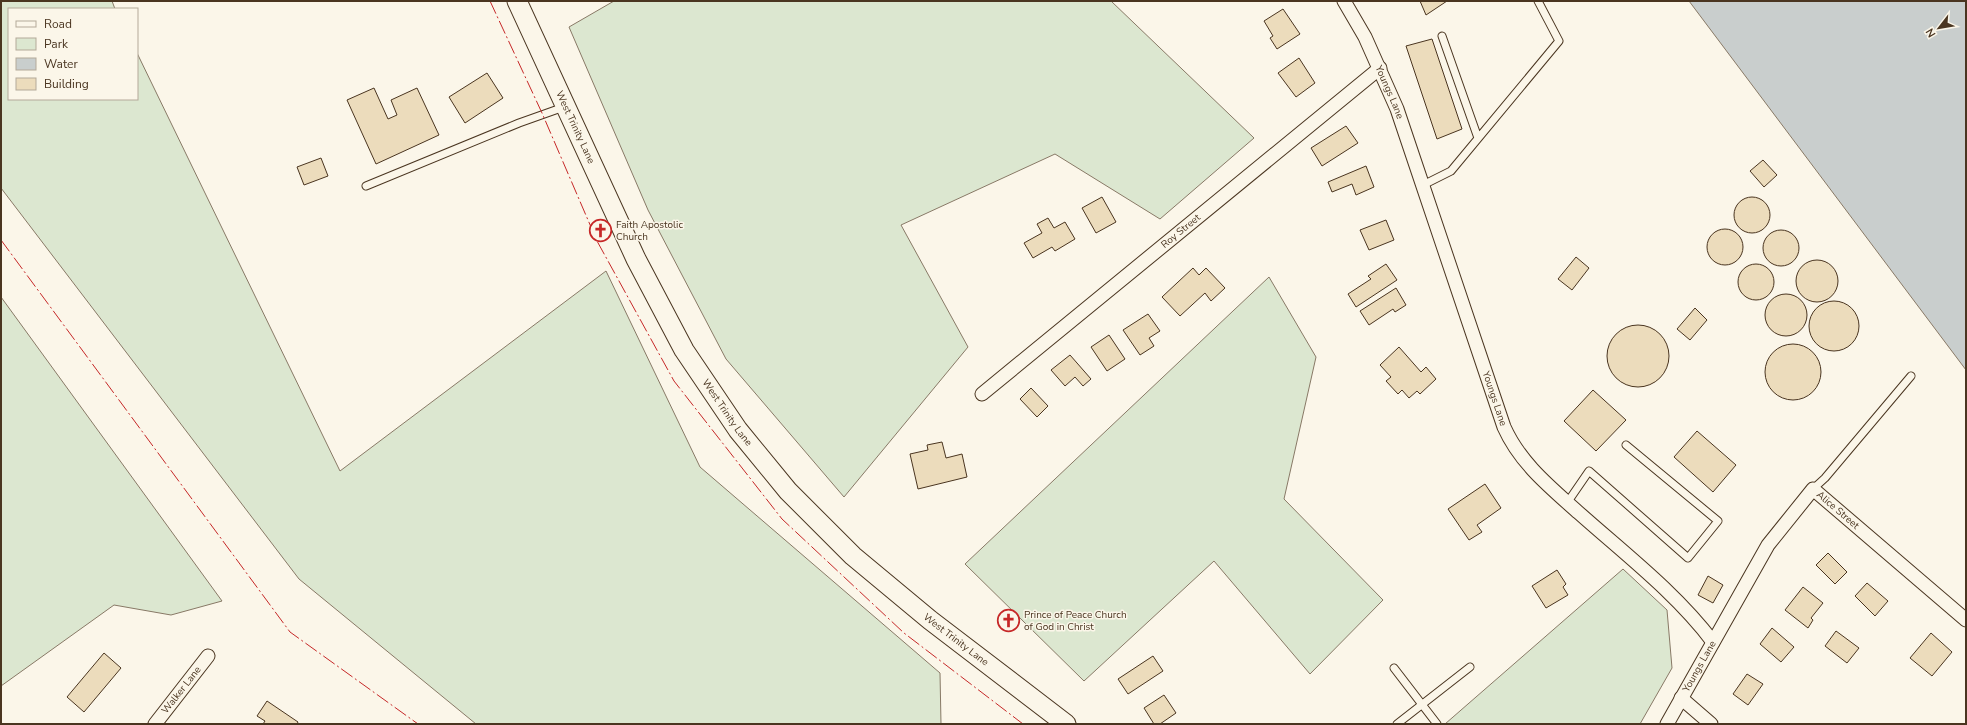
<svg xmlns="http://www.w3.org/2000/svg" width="1967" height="725" font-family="'Nunito Sans',sans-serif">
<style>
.green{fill:#dce7d0;stroke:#887966}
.water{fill:#c9cecd;stroke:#887966}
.building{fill:#ecdcbc;stroke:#4a3520}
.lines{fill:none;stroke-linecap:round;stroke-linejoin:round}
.lane-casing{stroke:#4a3520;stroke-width:9}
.street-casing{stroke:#4a3520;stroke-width:15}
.secondary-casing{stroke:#4a3520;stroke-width:21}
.lane{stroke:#fbf6e9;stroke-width:7}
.street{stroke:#fbf6e9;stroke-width:13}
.secondary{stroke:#fbf6e9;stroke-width:19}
.power{stroke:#c62828;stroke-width:1;stroke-dasharray:14 3 2 3;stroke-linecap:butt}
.labels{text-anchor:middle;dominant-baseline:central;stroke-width:3;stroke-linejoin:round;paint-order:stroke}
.street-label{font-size:10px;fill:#4a3520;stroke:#fbf6e9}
.poi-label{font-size:10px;fill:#4a3520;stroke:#fbf6e9;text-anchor:start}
</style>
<rect width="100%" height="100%" fill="#fbf6e9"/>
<!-- green -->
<path class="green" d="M1,1H112L115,9H9V99H137V53L340,471L606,271L700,467L940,673L941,724H476L299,579L1,188Z
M614,1H1111L1254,138L1160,219L1055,154L901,225L968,347L844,497L726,359L648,210L569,27Z
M1269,277L1316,357L1284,499L1383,600L1310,674L1214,561L1084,681L965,564Z
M1,297L222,601L171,615L114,605L1,686Z
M1623,569L1667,610L1672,668L1640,724H1445Z"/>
<!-- water -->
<path class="water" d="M1689,1H1966V370Z"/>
<!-- building -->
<path class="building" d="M1420,1H1447L1426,15Z
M1283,9L1300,34L1277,49L1270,38L1273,36L1264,21Z
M1432,39L1462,129L1437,139L1406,46Z
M1299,58L1315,83L1296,97L1278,73Z
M487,73L503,98L465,123L449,97Z
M374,88L388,119L397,115L391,100L417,88L439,135L376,164L347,100Z
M1346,126L1358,143L1322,166L1311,148Z
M321,158L328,176L304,185L297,167Z
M1763,160L1777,175L1764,187L1750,171Z
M1366,166L1374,187L1356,195L1352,184L1332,192L1328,182Z
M1734 215a18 18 0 1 1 36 0a18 18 0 1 1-36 0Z
M1102,197L1116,222L1096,233L1082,208Z
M1048,218L1054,228L1065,222L1075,239L1055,251L1052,247L1033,258L1024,243L1042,233L1037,224Z
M1386,220L1394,240L1369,250L1360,230Z
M1707 247a18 18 0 1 1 36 0a18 18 0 1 1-36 0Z
M1763 248a18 18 0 1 1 36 0a18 18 0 1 1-36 0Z
M1576,257L1589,268L1572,290L1558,279Z
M1796 281a21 21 0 1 1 42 0a21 21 0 1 1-42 0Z
M1738 282a18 18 0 1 1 36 0a18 18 0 1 1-36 0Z
M1386,264L1397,280L1356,307L1348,294L1371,279L1368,276Z
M1193,268L1199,275L1206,268L1225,288L1211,301L1205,293L1180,316L1162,297Z
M1396,288L1406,305L1395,312L1393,309L1369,325L1360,311Z
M1765 315a21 21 0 1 1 42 0a21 21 0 1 1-42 0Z
M1809 326a25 25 0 1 1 50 0a25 25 0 1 1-50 0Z
M1695,308L1707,320L1690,340L1677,329Z
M1148,314L1160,331L1149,338L1154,346L1140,355L1123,330Z
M1607 356a31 31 0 1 1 62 0a31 31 0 1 1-62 0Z
M1109,335L1125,359L1107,371L1091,347Z
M1765 372a28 28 0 1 1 56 0a28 28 0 1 1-56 0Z
M1399,347L1421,372L1426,367L1436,379L1420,394L1417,391L1409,398L1402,390L1398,394L1386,381L1391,377L1380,365Z
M1070,355L1091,379L1083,386L1075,377L1065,386L1051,370Z
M1031,388L1048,406L1037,417L1020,399Z
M1593,390L1626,420L1596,451L1564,421Z
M1697,431L1736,465L1713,492L1674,457Z
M942,442L946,458L962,454L967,477L918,489L910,454L928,450L927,445Z
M1485,484L1501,508L1477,525L1482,532L1469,540L1448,509Z
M1828,553L1847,572L1835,584L1816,565Z
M1557,570L1566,584L1563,587L1568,595L1546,608L1532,586Z
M1708,576L1723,585L1713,603L1698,595Z
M1867,583L1888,601L1875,616L1855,596Z
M1803,587L1823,603L1811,618L1813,620L1808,628L1785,610Z
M1772,628L1794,647L1781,662L1760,644Z
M1836,631L1859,648L1847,663L1825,646Z
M1931,633L1952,652L1932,676L1910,658Z
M104,653L121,668L84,712L67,697Z
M1153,656L1163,671L1128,694L1118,679Z
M1747,674L1763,684L1748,705L1733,694Z
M1164,695L1176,713L1160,724H1154L1144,708Z
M267,701L298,722L297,724H263L265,721L257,716Z"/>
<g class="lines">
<defs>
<path id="lane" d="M1442,36L1478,138
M1423,185L1451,171L1559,41L1538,1
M366,186L519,123L564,107
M1813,489L1825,478L1911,376
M1567,503L1589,471L1688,558L1718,521L1626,445
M1394,668L1437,724
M1397,724L1470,667"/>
<g id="street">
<path id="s1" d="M1344,1L1365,37L1397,109L1504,427C1520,463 1550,487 1579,513C1625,554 1676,593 1713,642"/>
<path id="s2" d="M982,394L1380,68"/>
<path d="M1681,698L1711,724"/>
<path id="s3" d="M155,724L208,656"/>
<path id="s4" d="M1667,724L1768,545L1813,489L1966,620"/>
</g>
<g id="secondary">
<path id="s5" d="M517,1L636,259L684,350L738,430L788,491L853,556L930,620L1066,724"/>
</g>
</defs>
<!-- lane casing -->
<use href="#lane" class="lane-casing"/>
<!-- street casing -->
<use href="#street" class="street-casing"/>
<!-- secondary casing -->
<use href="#secondary" class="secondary-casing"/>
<!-- lane -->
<use href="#lane" class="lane"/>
<!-- street -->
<use href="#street" class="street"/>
<!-- secondary -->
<use href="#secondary" class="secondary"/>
<!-- power -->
<path class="power" d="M490,1L542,113L597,241L674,381L782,519L904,633L1023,724
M1,240L290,632L418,724"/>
</g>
<!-- icons -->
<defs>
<symbol id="church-ring" viewBox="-11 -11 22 22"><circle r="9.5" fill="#fbf6e9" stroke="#c62828" stroke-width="1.5"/><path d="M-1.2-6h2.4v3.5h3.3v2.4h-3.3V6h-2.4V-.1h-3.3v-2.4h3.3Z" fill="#c62828"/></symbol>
</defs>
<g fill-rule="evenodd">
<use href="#church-ring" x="588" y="218" width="25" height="25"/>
<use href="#church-ring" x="996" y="608" width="25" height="25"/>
</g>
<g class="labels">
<!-- street labels -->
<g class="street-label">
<text stroke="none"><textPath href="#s1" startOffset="102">Youngs Lane</textPath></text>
<text stroke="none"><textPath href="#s5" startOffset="139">West Trinity Lane</textPath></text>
<text stroke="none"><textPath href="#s2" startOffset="257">Roy Street</textPath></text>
<text stroke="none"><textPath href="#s1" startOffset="426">Youngs Lane</textPath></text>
<text stroke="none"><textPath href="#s5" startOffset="463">West Trinity Lane</textPath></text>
<text stroke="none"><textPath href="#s4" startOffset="310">Alice Street</textPath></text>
<text stroke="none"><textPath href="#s5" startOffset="787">West Trinity Lane</textPath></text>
<text stroke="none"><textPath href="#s4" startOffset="66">Youngs Lane</textPath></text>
<text stroke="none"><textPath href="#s3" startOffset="43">Walker Lane</textPath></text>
</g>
<!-- poi labels -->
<g class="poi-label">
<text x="616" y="225">Faith Apostolic<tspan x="616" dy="12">Church</tspan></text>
<text x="1024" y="615">Prince of Peace Church<tspan x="1024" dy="12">of God in Christ</tspan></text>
</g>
</g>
<!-- border -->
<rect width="1967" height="725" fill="none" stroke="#4a3520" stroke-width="4"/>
<!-- legend -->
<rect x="8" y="8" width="130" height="92" fill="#fbf6e9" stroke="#b4a999"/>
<rect x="16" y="21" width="20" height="6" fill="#fbf6e9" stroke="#b4a999"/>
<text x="44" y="28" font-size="12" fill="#4a3520">Road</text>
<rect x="16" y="38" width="20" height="12" fill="#dce7d0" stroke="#b4a999"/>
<text x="44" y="48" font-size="12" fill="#4a3520">Park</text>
<rect x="16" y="58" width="20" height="12" fill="#c9cecd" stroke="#b4a999"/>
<text x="44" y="68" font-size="12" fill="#4a3520">Water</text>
<rect x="16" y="78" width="20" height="12" fill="#ecdcbc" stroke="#b4a999"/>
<text x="44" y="88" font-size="12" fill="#4a3520">Building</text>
<!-- north arrow -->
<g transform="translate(1939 28) rotate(239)" stroke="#fbf6e9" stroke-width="3" paint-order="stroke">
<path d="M0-3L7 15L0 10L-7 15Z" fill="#4a3520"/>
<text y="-6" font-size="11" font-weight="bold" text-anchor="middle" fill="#4a3520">N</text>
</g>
</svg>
